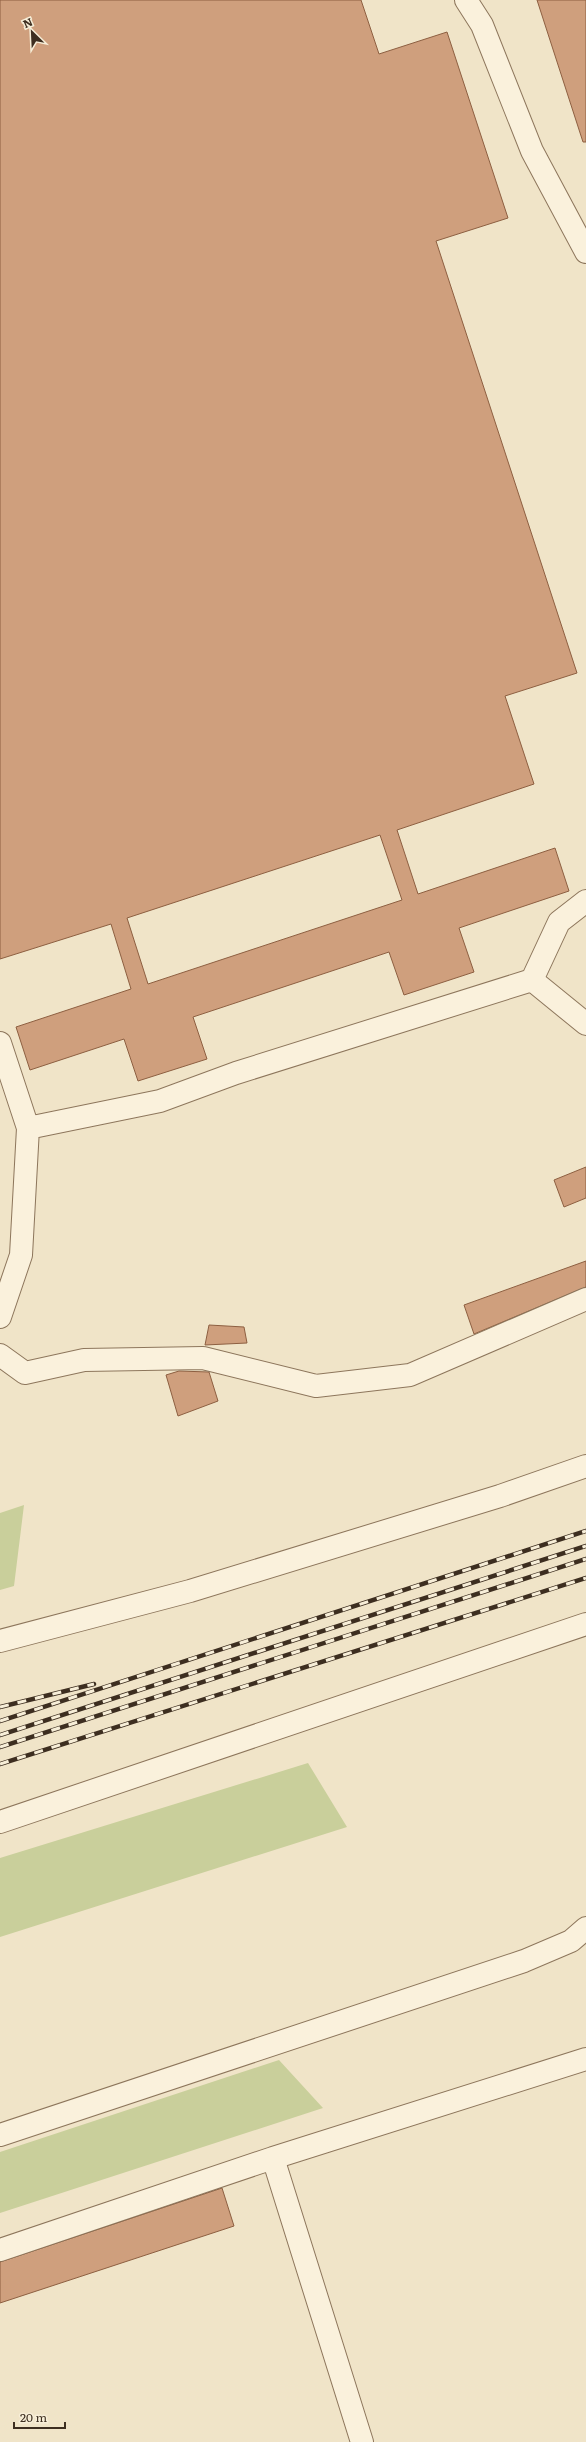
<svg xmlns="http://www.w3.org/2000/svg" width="586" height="2442" font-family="Literata,serif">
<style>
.green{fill:#c9cf9b}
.building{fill:#cf9f7d;stroke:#8d5f41;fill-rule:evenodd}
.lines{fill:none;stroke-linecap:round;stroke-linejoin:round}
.minor-casing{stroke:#8d765c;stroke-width:24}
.minor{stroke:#faf1dc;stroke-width:22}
.rail-casing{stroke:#3d2e20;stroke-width:4.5}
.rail{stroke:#f7eed8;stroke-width:3;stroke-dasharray:9;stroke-linecap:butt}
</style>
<rect width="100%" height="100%" fill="#f0e4c8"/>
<!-- green -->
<path class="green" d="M24,1505L14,1586L0,1590V1513Z
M308,1763L347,1827L0,1937V1858Z
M279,2060L323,2108L0,2213V2152Z"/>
<!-- building -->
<path class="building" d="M0,0H361L379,54L447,32L508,218L436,241L577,673L505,696L534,784L397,830L418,894L555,848L569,891L459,928L474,972L404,995L389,952L193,1017L207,1059L138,1081L124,1039L30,1070L16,1027L131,989L111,924L0,959ZM380,835L402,900L148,984L127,918Z
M537,0H586V142H583Z
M586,1167V1198L564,1207L554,1180Z
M586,1261V1287L474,1334L464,1305Z
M209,1325L244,1327L247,1343L205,1345Z
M179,1371L209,1372L218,1401L178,1416L166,1375Z
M222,2188L234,2226L0,2303V2262Z"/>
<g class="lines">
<defs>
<path id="minor" d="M466,0L482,25L532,151L586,252
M532,980L559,922L586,901
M0,1043L28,1128L21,1255L0,1317
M28,1128L160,1101L236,1073L532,980L586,1024
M0,1355L25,1373L84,1360L203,1358L316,1386L410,1375L586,1299
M0,1641L190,1591L500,1496L586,1466
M0,1822L586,1624
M0,2135L524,1961L571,1941L586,1928
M0,2250L273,2158
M362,2442L273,2158L586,2059"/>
</defs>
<!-- minor casing -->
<use href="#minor" class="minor-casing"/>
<!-- minor -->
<use href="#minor" class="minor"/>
<defs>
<path id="rail" d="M0,1707L94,1684
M0,1721L586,1531
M0,1735L586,1546
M0,1747L586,1559
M0,1764L586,1578"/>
</defs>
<!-- rail casing -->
<use href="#rail" class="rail-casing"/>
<!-- rail -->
<use href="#rail" class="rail"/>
</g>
<!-- north arrow -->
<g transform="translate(32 32) rotate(336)" stroke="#f7eed8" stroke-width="3" paint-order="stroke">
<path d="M0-3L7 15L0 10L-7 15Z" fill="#3d2e20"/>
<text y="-6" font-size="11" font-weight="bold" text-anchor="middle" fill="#3d2e20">N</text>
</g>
<!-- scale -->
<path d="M14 2422v6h51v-6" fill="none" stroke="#3d2e20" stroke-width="2"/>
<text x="20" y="2422" font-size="12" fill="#3d2e20" stroke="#f7eed8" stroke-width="3" paint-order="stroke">20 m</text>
</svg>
